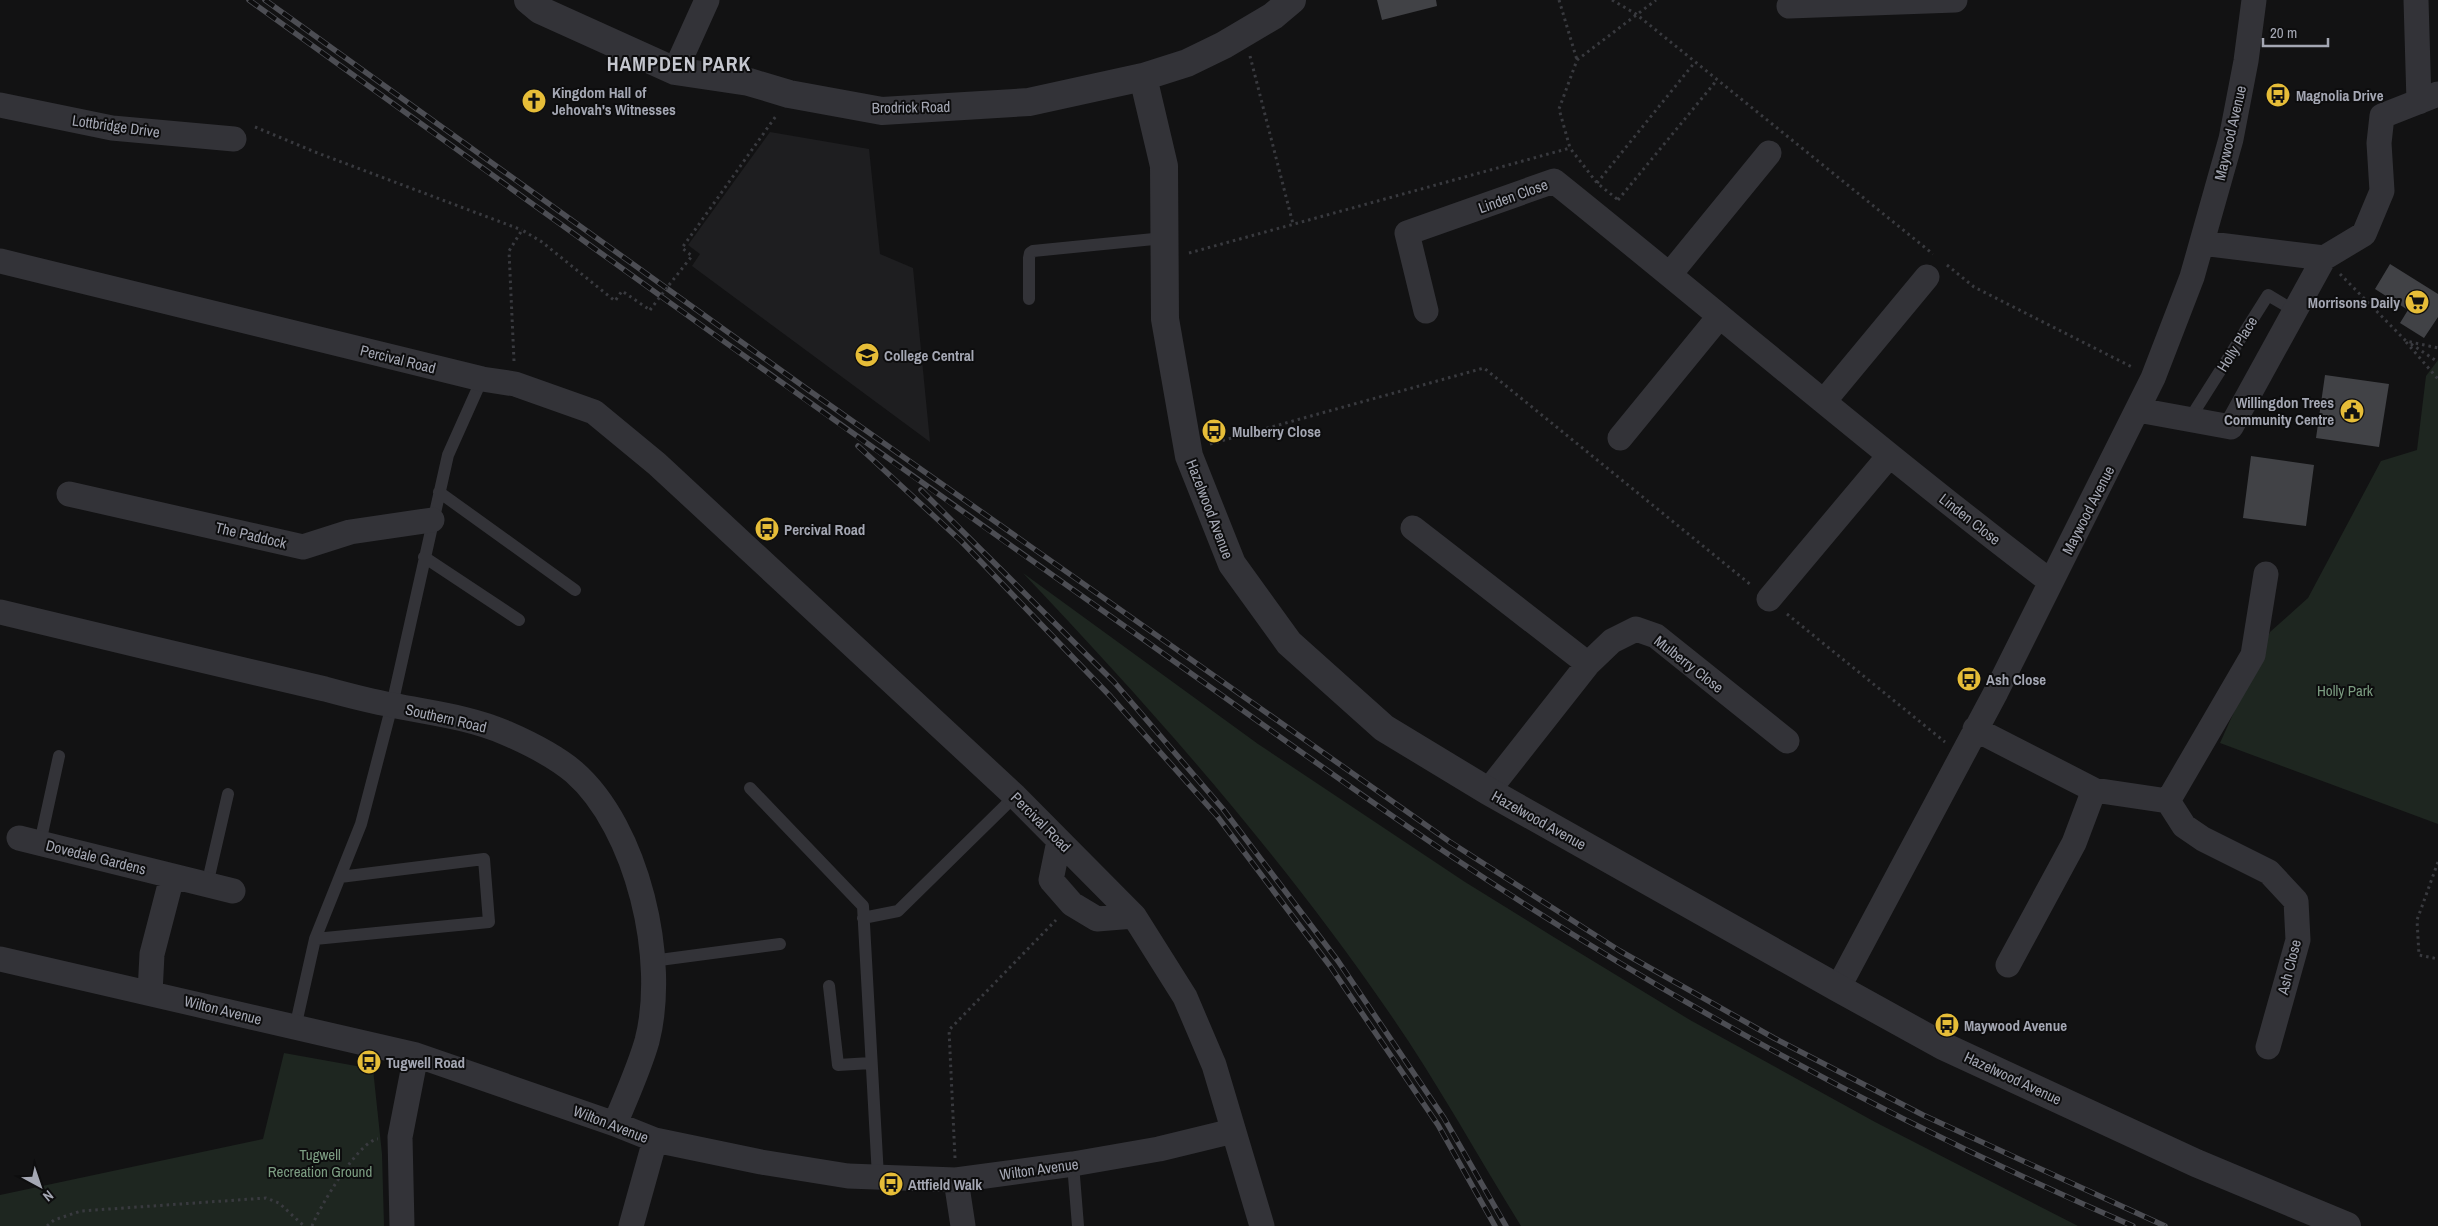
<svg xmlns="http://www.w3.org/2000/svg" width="2438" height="1226" font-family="'Archivo Narrow',sans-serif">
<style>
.built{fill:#1e1e20}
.green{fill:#1e2620}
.building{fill:#414246}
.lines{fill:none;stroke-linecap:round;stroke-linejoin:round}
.path{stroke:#393a3f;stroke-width:3;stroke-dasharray:2.5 4;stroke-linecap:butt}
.service{stroke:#333338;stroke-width:12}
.minor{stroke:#333338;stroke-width:25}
.tertiary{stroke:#333338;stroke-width:28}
.rail-casing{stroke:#4c4d53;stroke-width:5.5}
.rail{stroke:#0d0d0e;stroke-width:4;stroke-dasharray:11;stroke-linecap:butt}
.path-bridge{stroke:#393a3f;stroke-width:3;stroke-dasharray:2.5 4;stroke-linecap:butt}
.labels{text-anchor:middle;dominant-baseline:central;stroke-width:4;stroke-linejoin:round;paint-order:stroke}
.poi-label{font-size:15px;font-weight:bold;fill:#a4a7b3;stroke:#0d0d0e;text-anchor:start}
.street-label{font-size:15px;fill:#a4a7b3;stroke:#0d0d0e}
.park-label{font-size:15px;fill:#7c9d82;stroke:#0d0d0e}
.district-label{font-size:20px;font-weight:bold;letter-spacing:1px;fill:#c5c7cf;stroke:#0d0d0e}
</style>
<rect width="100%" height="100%" fill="#121213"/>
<!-- built -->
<path class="built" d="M770,132L869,149L880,254L913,268L930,442L692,266L700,254L688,245Z"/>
<!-- green -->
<path class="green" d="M2438,360V824L2220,743L2270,632L2308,598L2381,461L2417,450L2426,376Z
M1023,573L1258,744L1465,882L1552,936L1690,1020L1875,1122L2078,1226H1521C1477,1155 1436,1080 1388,1011C1280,854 1154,711 1023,573Z
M284,1053L373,1069L382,1154L384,1226H0V1195L263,1139Z"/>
<!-- building -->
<path class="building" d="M1377,0H1436L1437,6L1382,20Z
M2390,264L2438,294V317L2424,338L2400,323L2408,310L2375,289Z
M2325,375L2389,384L2379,447L2316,438Z
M2251,456L2314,465L2306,526L2243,518Z"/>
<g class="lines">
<!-- path -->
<path class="path" d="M1559,0L1577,60
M1612,0L1636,14L1933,254
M1250,56L1293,224
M255,127L315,152L522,230
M1597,183L1695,62
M1617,199L1597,183L1570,148L1559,109L1577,60L1656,0
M1618,200L1717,80
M1189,253L1570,148
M1947,265L1974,287L2134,368
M2340,274L2406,341L2438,348
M669,285L692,256L682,248L776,116
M2406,342L2438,379
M2411,344L2438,362
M514,361L509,251L522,230L542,242L615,301L622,291L650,310
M1210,444L1484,368L1751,585
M1787,614L1945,742
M2438,862L2417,920L2419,955L2438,959
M955,1158L949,1030L1056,920
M47,1226L54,1220L81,1211L266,1198L279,1203L304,1226
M312,1226C319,1208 359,1140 378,1139"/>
<!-- service -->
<path class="service" d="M1029,299V258L1030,253L1033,251L1164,238
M2189,420L2268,295L2295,311
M439,492L575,590
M424,557L519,620
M750,788L863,906L878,1177
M40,843L59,756
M207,885L228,794
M863,918L898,911L1015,796
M315,939L489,922L484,859L340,877
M652,961L780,944
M829,986L838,1065L871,1063
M295,1028L315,939L361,824L392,705L448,455L482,379
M1073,1164L1078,1226"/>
<!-- minor -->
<path class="minor" d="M2416,0L2419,102
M1789,6L1955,0
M675,71L707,0
M0,105L112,128L234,139
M2202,243L2324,258L2364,234L2382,191L2379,143L2382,116L2438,94
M0,261L482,379L515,384L594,412L657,464L1015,796L1134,916L1185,997L1214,1065L1262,1226
M1670,274L1769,153
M1426,311L1407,233L1554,181C1720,314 1881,453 2051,582
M1825,400L1927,277
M2138,410L2231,427L2324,258
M1620,438L1719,317
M69,494L303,547L350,532L432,520
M1413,528L1588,664L1612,641L1636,629L1656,636L1787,741
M1769,599L1889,456
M0,612C108,638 217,664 325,689C347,695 369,701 392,705C430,713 470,717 506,733C529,743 555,756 574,772C638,828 668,960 647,1041C639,1069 626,1097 615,1124
M1975,729L2094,790L2074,843L2008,965
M2094,790L2168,801L2184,826L2203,839L2269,872L2296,901L2298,940L2268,1047
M1488,791L1588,664
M2168,801L2253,655L2266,574
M19,838L233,891
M1059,841L1051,880L1072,904L1097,919L1134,916
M0,959L416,1055L615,1124L655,1140L761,1162L848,1176L956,1180L1073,1164L1159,1149L1233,1131
M1838,988L1996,692L2153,378L2192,277L2231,139L2246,61L2254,0
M150,993L152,954L172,877
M956,1180L963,1226
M402,1226L400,1137L416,1055
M631,1226L655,1140"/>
<!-- tertiary -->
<path class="tertiary" d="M528,0L540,10L675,71L749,82L789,94L882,111L1029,102L1143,77L1187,63L1224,45L1273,16L1292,0
M1143,77L1164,166L1165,319L1189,456L1232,564L1289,643L1384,728L1488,791L1838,988L1943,1046L2196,1163L2347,1226"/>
<defs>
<path id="rail" d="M249,0C531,203 812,406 1096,606C1213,688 1329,774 1448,854C1663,998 1895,1123 2133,1226
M265,0L807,389L1450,842L1620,951L1774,1038L1923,1115L2165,1226
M858,446L961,541L1111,697L1217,816L1330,966L1438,1125L1495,1226
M921,490L1114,682L1223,809L1338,961L1444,1118L1506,1226"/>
</defs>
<!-- rail casing -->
<use href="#rail" class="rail-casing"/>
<!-- rail -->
<use href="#rail" class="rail"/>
<!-- path-bridge -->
<path class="path-bridge" d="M650,310L669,285"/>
</g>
<!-- icons -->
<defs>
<symbol id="bus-disc" viewBox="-11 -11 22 22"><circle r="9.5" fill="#e6bd38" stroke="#0d0d0e"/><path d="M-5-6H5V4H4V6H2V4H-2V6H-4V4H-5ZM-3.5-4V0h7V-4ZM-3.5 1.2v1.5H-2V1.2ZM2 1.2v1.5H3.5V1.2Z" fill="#111"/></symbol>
<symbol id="church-disc" viewBox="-11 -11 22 22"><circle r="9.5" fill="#e6bd38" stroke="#0d0d0e"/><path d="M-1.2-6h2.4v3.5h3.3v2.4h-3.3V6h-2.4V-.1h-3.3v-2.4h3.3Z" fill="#111"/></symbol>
<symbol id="supermarket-disc" viewBox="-11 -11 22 22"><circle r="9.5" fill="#e6bd38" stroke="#0d0d0e"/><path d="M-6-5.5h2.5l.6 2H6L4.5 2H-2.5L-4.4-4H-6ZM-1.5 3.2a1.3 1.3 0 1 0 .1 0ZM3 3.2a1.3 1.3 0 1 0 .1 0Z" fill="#111"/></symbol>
<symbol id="school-disc" viewBox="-11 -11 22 22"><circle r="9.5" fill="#e6bd38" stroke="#0d0d0e"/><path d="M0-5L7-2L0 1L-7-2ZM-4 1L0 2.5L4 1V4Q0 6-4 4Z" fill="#111"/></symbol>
<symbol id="civic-disc" viewBox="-11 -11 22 22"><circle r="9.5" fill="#e6bd38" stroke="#0d0d0e"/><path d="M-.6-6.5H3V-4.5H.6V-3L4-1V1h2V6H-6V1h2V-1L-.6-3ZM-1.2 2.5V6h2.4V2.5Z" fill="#111"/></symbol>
</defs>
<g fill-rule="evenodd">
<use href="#bus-disc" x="2264" y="81" width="28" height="28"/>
<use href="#church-disc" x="520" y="87" width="28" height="28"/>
<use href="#supermarket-disc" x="2403" y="288" width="28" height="28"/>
<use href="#school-disc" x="853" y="341" width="28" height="28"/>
<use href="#civic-disc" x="2338" y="397" width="28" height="28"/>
<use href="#bus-disc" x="1200" y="417" width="28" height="28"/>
<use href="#bus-disc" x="753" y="515" width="28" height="28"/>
<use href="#bus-disc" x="1955" y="665" width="28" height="28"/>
<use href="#bus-disc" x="1933" y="1011" width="28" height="28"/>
<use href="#bus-disc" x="355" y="1048" width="28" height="28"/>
<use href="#bus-disc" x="877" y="1170" width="28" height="28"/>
</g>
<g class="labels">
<!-- poi labels -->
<g class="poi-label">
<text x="552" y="92">Kingdom Hall of<tspan x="552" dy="17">Jehovah's Witnesses</tspan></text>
<text x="2296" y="95">Magnolia Drive</text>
<text x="2400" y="302" text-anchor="end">Morrisons Daily</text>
<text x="884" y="355">College Central</text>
<text x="2334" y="402" text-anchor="end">Willingdon Trees<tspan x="2334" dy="17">Community Centre</tspan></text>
<text x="1232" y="431">Mulberry Close</text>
<text x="784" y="529">Percival Road</text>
<text x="1986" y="679">Ash Close</text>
<text x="1964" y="1025">Maywood Avenue</text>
<text x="386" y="1062">Tugwell Road</text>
<text x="908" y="1184">Attfield Walk</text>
</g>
<!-- street labels -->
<g class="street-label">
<text transform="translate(911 107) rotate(-1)">Brodrick Road</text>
<text transform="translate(116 126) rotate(8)">Lottbridge Drive</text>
<text transform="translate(2230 133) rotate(-77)">Maywood Avenue</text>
<text transform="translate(1513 196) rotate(-20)">Linden Close</text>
<text transform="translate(2237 344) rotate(-58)">Holly Place</text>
<text transform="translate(398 359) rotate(14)">Percival Road</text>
<text transform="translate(1210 509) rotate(69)">Hazelwood Avenue</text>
<text transform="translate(2088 510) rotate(-63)">Maywood Avenue</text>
<text transform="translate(1970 519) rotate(38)">Linden Close</text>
<text transform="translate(251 535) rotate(13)">The Paddock</text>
<text transform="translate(1689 664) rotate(38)">Mulberry Close</text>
<text transform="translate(446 718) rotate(13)">Southern Road</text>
<text transform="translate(1539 820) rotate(29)">Hazelwood Avenue</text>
<text transform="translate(1041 822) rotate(45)">Percival Road</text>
<text transform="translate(96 857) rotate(14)">Dovedale Gardens</text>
<text transform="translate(2289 967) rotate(-76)">Ash Close</text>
<text transform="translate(223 1010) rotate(14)">Wilton Avenue</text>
<text transform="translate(2013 1078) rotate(25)">Hazelwood Avenue</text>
<text transform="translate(611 1124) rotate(21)">Wilton Avenue</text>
<text transform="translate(1039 1169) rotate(-8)">Wilton Avenue</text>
</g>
<!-- park labels -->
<g class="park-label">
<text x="2345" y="690">Holly Park</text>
<text x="320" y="1154">Tugwell<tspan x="320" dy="17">Recreation Ground</tspan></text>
</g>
<!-- district labels -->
<g class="district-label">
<text x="679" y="63">HAMPDEN PARK</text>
</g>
</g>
<!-- north arrow -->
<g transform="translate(40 1186) rotate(140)" stroke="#0d0d0e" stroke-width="4" paint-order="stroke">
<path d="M0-4L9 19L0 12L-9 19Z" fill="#a4a7b3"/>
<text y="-8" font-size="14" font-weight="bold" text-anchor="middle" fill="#a4a7b3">N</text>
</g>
<!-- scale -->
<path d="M2263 38v8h65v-8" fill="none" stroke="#a4a7b3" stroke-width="2.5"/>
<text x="2270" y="38" font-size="15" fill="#a4a7b3" stroke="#0d0d0e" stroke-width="4" paint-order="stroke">20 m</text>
</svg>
